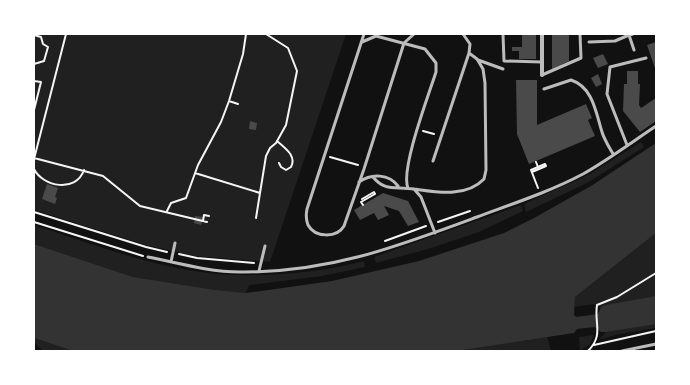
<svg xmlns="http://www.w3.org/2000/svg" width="690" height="385" font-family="'Nunito Sans',sans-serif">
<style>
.green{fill:#202020}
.water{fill:#333}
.building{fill:#4a4a4a}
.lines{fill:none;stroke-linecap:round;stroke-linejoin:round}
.path{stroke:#f5f5f5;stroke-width:2}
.service{stroke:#bcbcbc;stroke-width:3}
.minor{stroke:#bcbcbc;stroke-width:4}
</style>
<rect width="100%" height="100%" fill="#111"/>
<!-- green -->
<path class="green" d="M34,34H346L270,262L195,256L146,245L34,210Z
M641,142L644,147L589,182L526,212L524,204L590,174Z
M521,205L523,211L479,232L428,249L376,263L374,257Z
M34,225C97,246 168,273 234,275C278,276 322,272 364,261L365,267L322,276L249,285L246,293L216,290L133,277L34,244Z
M656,233V296L601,307L593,304L574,307L575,297Z
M656,323V328L615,335L599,340L606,332Z
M594,335L590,344L580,351L579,337Z
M547,336L551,351H456Z
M34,338L73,351H43L34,342Z"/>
<!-- water -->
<path class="water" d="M656,143V233L575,297L574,315L576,317L598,314L601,307L606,305L656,296V324L606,332H601L595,327L577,329L574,333L456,351H73L34,338V244L133,277L216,290L246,293L332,281L419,261L504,233L534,218L591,186Z"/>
<!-- building -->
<path class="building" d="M522,34H536V59H519V51H512V47H522Z
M552,34H569V61L552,69Z
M656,42V71L647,45Z
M603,54L608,64L598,68L593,58Z
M627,71H638V84H640L639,105L641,108L656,98V121L640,132L623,111L624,84H627Z
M598,74L602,84L596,87L591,78Z
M516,80H537V125L586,104L592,118L588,120L595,136L529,164L517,134Z
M250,121L257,123L256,130L249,129Z
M47,184L58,188L55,197L57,198L55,204L42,199Z
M383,193L408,201L419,222L408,226L399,211L384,206L389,215L378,220L374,213L360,220L354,210Z
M195,216L203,217L201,225L194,223Z"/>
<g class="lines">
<!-- path -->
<path class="path" d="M34,35L41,37L43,44L48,47L44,61L34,64
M34,81L41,82L34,110
M229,101L238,104
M423,131L434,134
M277,141C285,148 297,156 291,167L286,170L281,167L279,163
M330,157L358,165
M34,158L103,176L140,206L207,222
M34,159L66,34
M536,162L538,167
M34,169C43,187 76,193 84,170
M532,172L546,166L545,164L531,170L538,188
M195,173L260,193L256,218
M260,193L266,156L270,148L276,143L286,125L297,71L288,48L266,34
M362,199L374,192L375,194L361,202L363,205
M167,211L171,203L186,198L198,165L221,122L229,101L243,54L246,34
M34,212L146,247L167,252
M203,221L204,215L209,216
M34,222L143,256
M438,222L470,211
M385,241L426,226
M179,254L197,258L254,263
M594,345L656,331
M588,351C604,335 594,324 597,305L617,297L656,273"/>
<!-- service -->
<path class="service" d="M364,34L307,209C306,214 306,220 308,225C315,238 337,238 344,226L364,169L404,43L414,34
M503,34L504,61L542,62
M362,42L376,36L425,49L436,63V72C429,94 400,170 408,188
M589,42L615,41L629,35L634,50
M478,60L503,69
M542,75L581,58L580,34
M544,89L571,80C593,87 596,113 602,132C604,139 609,147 613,154
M627,145L607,94L610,67L646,58
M433,161L469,53L470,44L463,34
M373,177C385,192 396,186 414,189L421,197L435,233
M359,182C372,173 389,174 398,186
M414,189C436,192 466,198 484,179L486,170L485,83L483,69L477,59L469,53
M148,257C178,263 209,272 240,272C328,273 396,247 477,217C512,204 549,192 583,174C608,160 632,142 656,126
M171,262L175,243
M259,271L265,246
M622,351L656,344"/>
<!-- minor -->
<path class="minor" d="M542,34V75
M629,34H632"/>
</g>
<!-- border -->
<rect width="690" height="385" fill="none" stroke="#ffffff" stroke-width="70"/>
</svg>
